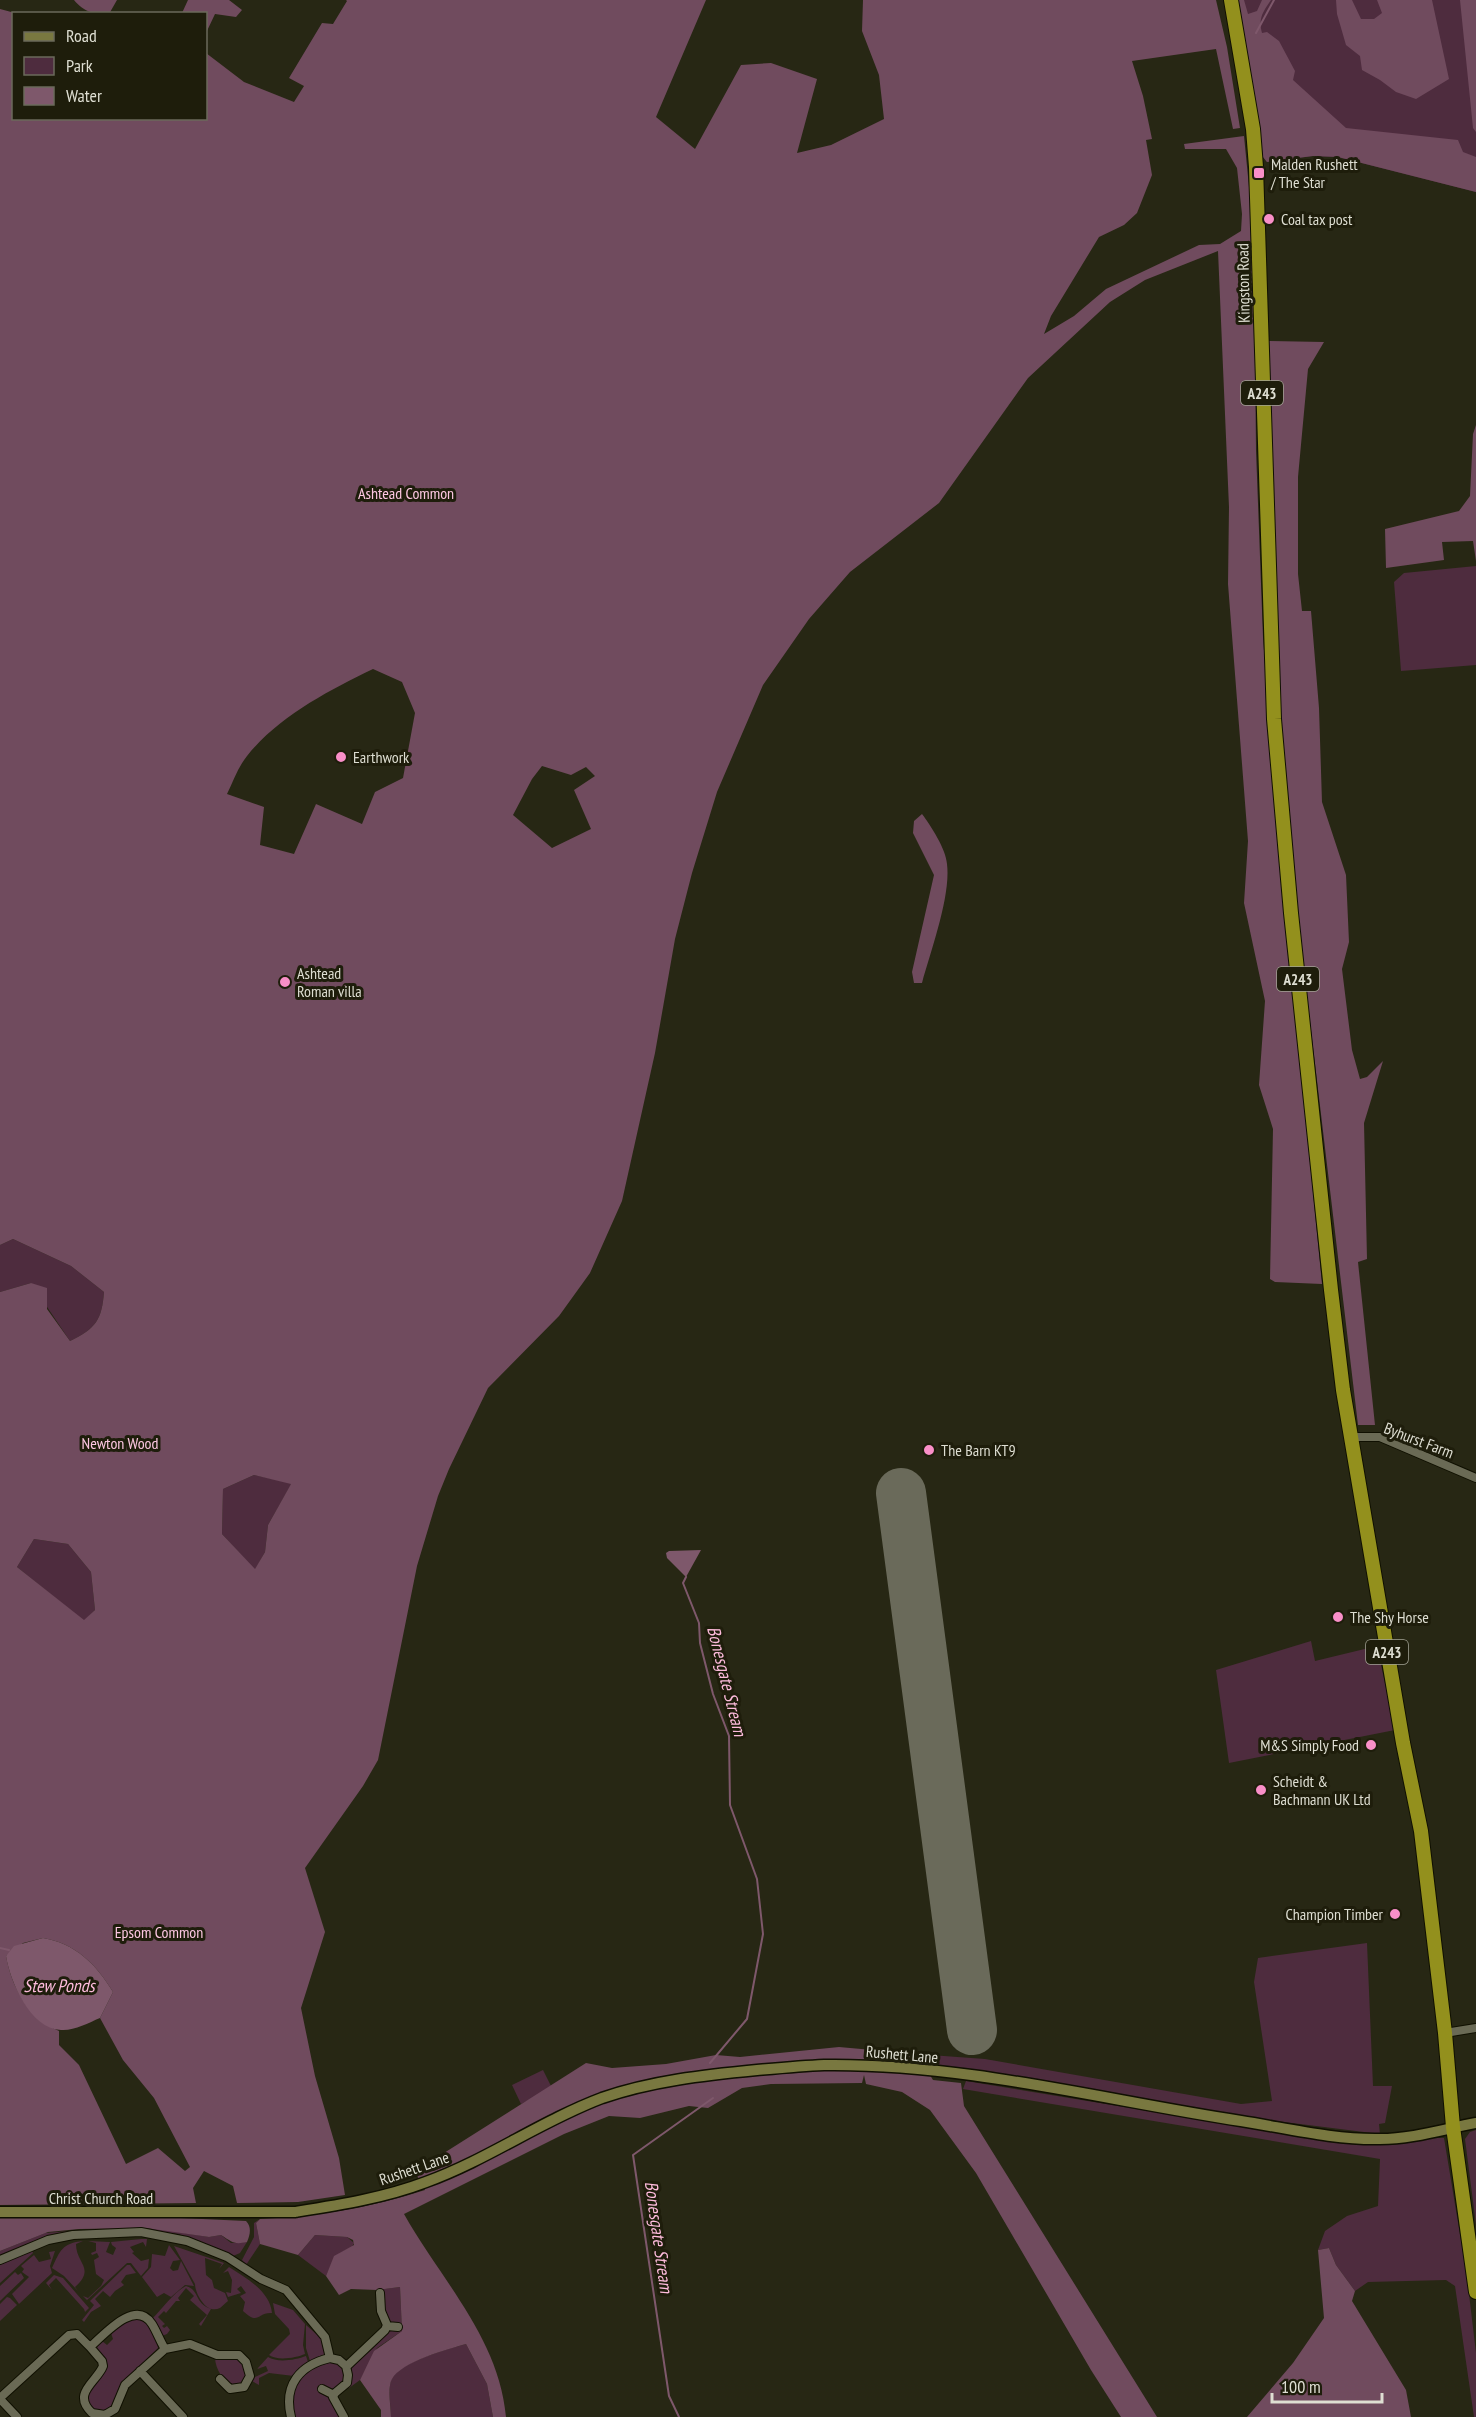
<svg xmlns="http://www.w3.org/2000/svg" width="1476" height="2417" font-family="'PT Sans Narrow',sans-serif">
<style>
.green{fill:#4e2c3e}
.forest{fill:#704b5e;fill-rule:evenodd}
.water{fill:#7e586b}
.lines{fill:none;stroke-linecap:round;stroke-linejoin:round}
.stream{stroke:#7e586b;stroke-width:2}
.runway{stroke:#6a6a5a;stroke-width:50}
.minor-casing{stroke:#101001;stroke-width:10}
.secondary-casing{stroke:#101001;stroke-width:13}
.trunk-casing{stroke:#101001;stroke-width:16}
.minor{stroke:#6a6a55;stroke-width:8}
.secondary{stroke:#797840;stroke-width:10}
.trunk{stroke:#93901d;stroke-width:14}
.poi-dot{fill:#f98fc8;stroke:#1e1d0b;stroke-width:2}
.labels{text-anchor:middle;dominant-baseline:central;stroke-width:6;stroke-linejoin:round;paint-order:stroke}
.shield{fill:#1e1d0b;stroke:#a4a496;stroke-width:1.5}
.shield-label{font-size:15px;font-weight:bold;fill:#deded2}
.poi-label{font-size:16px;fill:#deded2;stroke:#1e1d0b;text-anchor:start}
.street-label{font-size:16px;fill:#deded2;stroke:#1e1d0b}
.park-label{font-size:16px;fill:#fcc6e1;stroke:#1e1d0b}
.water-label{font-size:18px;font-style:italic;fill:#fdbbdc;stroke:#1e1d0b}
</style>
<rect width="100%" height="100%" fill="#272714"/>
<!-- green -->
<path class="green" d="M1236,0H1476V192L1338,157L1313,156L1267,162L1263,157L1255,98Z
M1476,566V665L1401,671L1394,582L1404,573Z
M13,1239L71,1266L104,1292C102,1319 96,1329 70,1341L31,1283L0,1292V1245Z
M254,1475L292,1483L268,1525L265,1552L255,1570L222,1534L223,1489Z
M34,1539L68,1544L91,1572L95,1610L84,1621L17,1567Z
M1311,1641L1315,1661L1377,1646L1395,1730L1229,1763L1216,1670Z
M1367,1943L1373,2086H1392L1385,2123L1379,2124L1380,2134L1245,2117L936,2066L930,2055L985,2059L1241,2104L1272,2101L1254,1982L1258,1958Z
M543,2070L552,2088L521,2104L512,2085Z
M966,2081L1282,2133L1444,2138L1467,2277L1476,2353V2417H1474L1455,2286L1446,2280L1368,2282L1355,2291L1336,2265L1329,2248L1318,2250L1325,2231L1347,2216L1378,2206L1380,2159L963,2089Z
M1476,2130V2225L1465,2139L1470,2132Z
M260,2219L256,2223L260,2244L246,2265L242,2260L254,2237V2223Z
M112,2228L159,2229L209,2237L221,2235L231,2243L247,2242L240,2253L233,2256L182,2238L180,2234L145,2230L55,2235L0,2257V2251L45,2233Z
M315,2235L347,2237L354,2243L352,2247C330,2258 336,2256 326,2276L298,2255Z
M141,2239H147L146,2247L143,2242L130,2247L134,2252L132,2253L141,2261L149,2259L148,2268L141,2276L131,2263H127L87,2300L83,2296L88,2298L101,2286L104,2280L96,2274L94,2260L99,2257L97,2253L92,2255L91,2253L96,2251V2243L88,2241L110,2242L106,2252L113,2255L116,2248L112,2245L111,2242Z
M83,2241L76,2244C76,2264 96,2268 75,2287L78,2291L64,2276L52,2268C60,2251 62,2243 83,2241Z
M169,2245L180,2260L173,2261L170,2268L173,2271L178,2270L181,2261L194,2286L185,2285L171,2297L164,2293L157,2297L142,2277L151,2267L152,2254L165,2256Z
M174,2246L224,2263L219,2269L222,2264L205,2258L206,2275L212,2280L214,2288L225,2293L228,2301C225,2303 223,2306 220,2308C206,2315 195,2293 195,2284Z
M32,2249L33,2253L0,2283V2265Z
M55,2251L50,2266L52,2273L19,2304L12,2294L29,2277L22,2272L24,2269L21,2266L34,2255L39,2262L51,2259L49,2252Z
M127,2265H130L136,2273L126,2275L121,2282L124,2285L115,2291L110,2297L103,2291L95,2299L101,2306L91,2312L84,2322L82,2320L94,2305L90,2301Z
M229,2267C246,2278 270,2291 272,2313C257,2312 259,2326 243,2311L245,2302L240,2296L246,2293L241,2286L237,2289L241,2293L228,2297L226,2292L231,2293L232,2280L228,2271L223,2273Z
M15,2272L18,2275L21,2273L24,2278L0,2301V2286Z
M54,2275L63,2278L89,2308L85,2312L84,2309L56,2278L49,2285L52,2290L46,2283Z
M186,2286C200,2290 194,2303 211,2309L201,2326L199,2324L207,2315L190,2300L194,2296L186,2288L178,2298L180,2301H176L166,2313L164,2311L158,2317L165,2324L162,2326L164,2328L167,2326L170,2330L167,2334L162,2336L152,2319C162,2309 174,2292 186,2286Z
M400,2287L402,2331L377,2348L360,2380L349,2388L352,2367L376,2344V2341L400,2324L388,2321L377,2290Z
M7,2297L10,2298L17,2305L0,2321V2304Z
M273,2303L293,2310L305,2324L303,2345L305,2354C296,2358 277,2361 269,2355L290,2334L289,2329L275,2314Z
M137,2319C150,2322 157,2335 158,2348L121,2384L114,2405L107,2411H95C81,2397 93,2386 103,2373L97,2347L102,2341L107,2345L113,2339L111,2333L128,2320Z
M306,2325L322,2339L326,2353L310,2361L306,2348Z
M466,2344L487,2384L493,2417H391C391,2407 387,2388 392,2378C402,2361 448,2349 466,2344Z
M306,2356L308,2362L294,2376L269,2373L259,2378V2385L252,2381L255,2377L268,2371L266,2366L257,2369L268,2357C277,2363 296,2360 306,2356Z
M215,2357L239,2359C246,2367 247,2374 244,2383L234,2388C224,2381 215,2370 215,2357Z
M335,2361L344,2369C345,2379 343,2386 332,2389L320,2385L318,2390L329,2397L342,2417H294C293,2411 292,2403 292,2397C294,2376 316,2363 335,2361Z"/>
<!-- forest -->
<path class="forest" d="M74,0H117L109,14C93,14 84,12 74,0Z
M188,0H229L242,10L236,17L215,14L206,33V14L182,13Z
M346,0H706L656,117L695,149L741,65L771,63L817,79L797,153L831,145L884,119L879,75L862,31L863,0H1216L1227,47L1240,128L1233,129L1216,49L1132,61L1143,96L1152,139L1146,140L1152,175L1137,213L1124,225L1099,237L1051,316L1044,334L1074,316L1106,289L1199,245L1220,244L1241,231L1242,214L1237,168L1226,149H1185L1184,144L1244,136L1254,238L1256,450L1263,637L1276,817L1322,1284L1275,1282L1270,1279L1273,1129L1259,1085L1265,1001L1244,903L1248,841L1228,584L1229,507L1218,251L1145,280L1110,302L1028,378L939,503L850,572L809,619L763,685L717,792L692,873L675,939L655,1053L622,1201L590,1273L559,1316L488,1388L449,1469L438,1496L417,1566L378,1760L363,1786L305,1868L325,1932L301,2008L315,2076L339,2158L345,2195L298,2202L237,2203L233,2186L204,2171L193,2188L196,2203L0,2205V1292L31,1283L47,1288V1309L70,1341C96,1329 102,1319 104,1292L71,1266L13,1239L0,1245V9L15,13L14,118H206V53L244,82L294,102L304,86L289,78L322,23L333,24L347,1ZM373,669L402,682L415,713L403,778L375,792L362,824L316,804L294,854L260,845L264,807L227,794C233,782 238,767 247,756C279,716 328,691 373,669ZM542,766L571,775L586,767L595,776L574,790L591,829L552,848L513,815L532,779ZM254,1475L291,1484L268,1525L265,1552L255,1569L222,1534L223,1489ZM34,1539L68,1544L91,1572L95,1610L84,1620L17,1567ZM43,1938C75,1943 97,1965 113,1992L100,2018L123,2060L154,2098L190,2167L185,2171L158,2148L126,2164L79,2065L59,2045V2031C28,2018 12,1988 6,1956L23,1943Z
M1236,0H1244L1248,14L1257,11L1262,0H1271C1263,12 1258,18 1262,33L1267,32L1279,41L1295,71L1293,80L1346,128L1458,140L1463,152L1476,157V192L1338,157L1313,156L1267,162L1263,157L1255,98Z
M1336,0H1352L1361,19H1374L1382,13L1377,0H1432L1449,79L1416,99L1396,92L1380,80L1362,70L1360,56L1346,45L1337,14Z
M1460,0H1476V132L1473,128Z
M1265,341L1324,342L1308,369L1298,477V574L1302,611H1311L1319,708L1322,802L1346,875L1349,942L1342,969L1352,1050L1360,1079L1367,1077L1383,1061L1364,1123L1367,1259L1358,1262L1375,1425H1358L1298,921L1280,732Z
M1476,425V561L1473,541L1442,542L1444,560L1386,568L1385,529L1459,511L1470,496L1473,434Z
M922,814C931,826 946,849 947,864C951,896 931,950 922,983H914L912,972L934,875L913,833L914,821Z
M839,2047L917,2054L933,2080L961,2083L964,2106L1157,2417H1121L1091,2370L976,2173L930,2110L902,2092L866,2084L864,2075L862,2083L771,2084L742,2088L708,2108L689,2106L640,2118L609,2116L564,2134L404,2214C441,2280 499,2338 506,2417H493L487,2384L466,2344C448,2349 401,2362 392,2379C387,2388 391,2407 391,2417H381V2410L360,2380L374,2351L402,2331L400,2287L377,2290L351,2289L339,2295L326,2276L334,2256L354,2245L353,2240L347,2237L315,2235L298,2255L260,2244L256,2223L260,2219C316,2216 371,2208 425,2190L416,2174L448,2161L444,2153L586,2063L612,2068L666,2064L716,2055L740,2057Z
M115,2215L246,2221C252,2227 250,2235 247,2242C234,2245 232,2242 221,2235L209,2237L146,2228L79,2229L48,2232L0,2251V2217Z
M1329,2248L1336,2265L1355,2291L1352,2301L1406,2390L1411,2417H1247L1293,2363L1324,2318L1318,2250Z"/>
<!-- water -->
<path class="water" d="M701,1550L686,1577L667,1558L666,1553L669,1551Z
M43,1938C75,1943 97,1965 113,1992L100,2018C88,2023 74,2031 61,2030C30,2029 10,1981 6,1956L14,1946Z"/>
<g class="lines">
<!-- stream -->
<path class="stream" d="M1256,33L1274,0
M686,1577L683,1583L699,1623L700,1643L713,1694L729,1736L730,1805L757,1879L763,1934L747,2019L710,2063
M0,1948L9,1950
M679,2417L669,2396L633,2155L713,2098"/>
<!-- runway -->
<path class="runway" d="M901,1493L972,2030"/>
<defs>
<path id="minor" d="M1350,1437H1380L1476,1478
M1445,2033L1476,2028
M0,2260L48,2240L73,2235L141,2232L187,2241L227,2257L261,2279L286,2290L325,2337L330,2358C300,2365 283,2385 291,2417
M387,2326L398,2327
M90,2347L102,2361L103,2366C97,2382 71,2393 92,2413L105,2415L115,2409L125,2385L165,2349
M330,2358L339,2360L346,2366L348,2365L385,2330L387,2325L381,2311L380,2293
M140,2371L183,2417
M322,2389L334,2395
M0,2398L69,2335L77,2334L90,2347C104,2335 135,2298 152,2324C157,2332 160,2341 165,2349L190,2344L217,2355H239L246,2362L250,2376L244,2387L230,2389L220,2379
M0,2399L17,2417
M344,2417L333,2397L335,2393L347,2383L348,2375L346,2366"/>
<path id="secondary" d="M0,2212H295C339,2205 384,2198 426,2182C487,2160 541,2121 602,2098C651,2081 705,2075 757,2070C780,2068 802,2066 824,2065C964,2063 1103,2100 1241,2121C1286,2128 1334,2140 1380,2139C1412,2139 1444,2129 1476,2123"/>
<path id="trunk" d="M1231,0L1253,129L1256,167L1274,719L1291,913L1331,1290L1343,1390L1403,1743L1421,1831L1445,2033L1453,2127L1476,2292"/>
</defs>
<!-- minor casing -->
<use href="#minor" class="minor-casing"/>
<!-- secondary casing -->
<use href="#secondary" class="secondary-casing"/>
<!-- trunk casing -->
<use href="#trunk" class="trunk-casing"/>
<!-- minor -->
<use href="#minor" class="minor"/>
<!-- secondary -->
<use href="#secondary" class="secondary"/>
<!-- trunk -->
<use href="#trunk" class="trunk"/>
</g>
<!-- markers -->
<g class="poi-dot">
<rect x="1253" y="167" width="12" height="12" rx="3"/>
<circle cx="1269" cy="219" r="6"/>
<circle cx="341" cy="757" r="6"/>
<circle cx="285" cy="982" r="6"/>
<circle cx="929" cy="1450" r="6"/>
<circle cx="1338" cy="1617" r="6"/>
<circle cx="1371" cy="1745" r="6"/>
<circle cx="1261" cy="1790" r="6"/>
<circle cx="1395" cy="1914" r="6"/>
</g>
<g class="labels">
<!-- shield labels -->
<g class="shield">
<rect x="1241" y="381" width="42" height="24" rx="4.5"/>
<rect x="1277" y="967" width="42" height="24" rx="4.5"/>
<rect x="1366" y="1640" width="42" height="24" rx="4.5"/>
</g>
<g class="shield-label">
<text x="1262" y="393">A243</text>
<text x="1298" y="979">A243</text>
<text x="1387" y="1652">A243</text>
</g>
<!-- poi labels -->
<g class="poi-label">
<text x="1271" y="164">Malden Rushett<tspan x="1271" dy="18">/ The Star</tspan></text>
<text x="1281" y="219">Coal tax post</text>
<text x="353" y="757">Earthwork</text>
<text x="297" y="973">Ashtead<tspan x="297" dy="18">Roman villa</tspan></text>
<text x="941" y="1450">The Barn KT9</text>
<text x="1350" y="1617">The Shy Horse</text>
<text x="1359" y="1745" text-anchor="end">M&amp;S Simply Food</text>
<text x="1273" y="1781">Scheidt &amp;<tspan x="1273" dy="18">Bachmann UK Ltd</tspan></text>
<text x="1383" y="1914" text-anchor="end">Champion Timber</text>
</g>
<!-- street labels -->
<g class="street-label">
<text transform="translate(1243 283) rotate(-91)">Kingston Road</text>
<text transform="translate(1419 1440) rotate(21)">Byhurst Farm</text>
<text transform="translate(902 2054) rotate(5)">Rushett Lane</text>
<text transform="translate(414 2168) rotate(-19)">Rushett Lane</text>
<text x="101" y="2198">Christ Church Road</text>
</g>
<!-- park labels -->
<g class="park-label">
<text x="406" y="493">Ashtead Common</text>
<text x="120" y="1443">Newton Wood</text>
<text x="159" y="1932">Epsom Common</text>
</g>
<!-- water labels -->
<g class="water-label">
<text transform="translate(727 1681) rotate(76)">Bonesgate Stream</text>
<text x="59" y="1985">Stew Ponds</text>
<text transform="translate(659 2237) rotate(82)">Bonesgate Stream</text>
</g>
</g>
<!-- legend -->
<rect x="12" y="12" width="195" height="108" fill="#1e1d0b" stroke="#6b6a5b" stroke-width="1.5"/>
<rect x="24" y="32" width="30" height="9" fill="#797840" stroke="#6b6a5b" stroke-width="1.5"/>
<text x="66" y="42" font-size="18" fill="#deded2">Road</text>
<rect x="24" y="57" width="30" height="18" fill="#4e2c3e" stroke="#6b6a5b" stroke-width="1.5"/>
<text x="66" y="72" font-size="18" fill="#deded2">Park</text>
<rect x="24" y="87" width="30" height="18" fill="#7e586b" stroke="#6b6a5b" stroke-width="1.5"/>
<text x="66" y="102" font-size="18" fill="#deded2">Water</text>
<!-- scale -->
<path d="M1272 2393v9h110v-9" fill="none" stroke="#deded2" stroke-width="3"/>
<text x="1281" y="2393" font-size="18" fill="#deded2" stroke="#1e1d0b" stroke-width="4.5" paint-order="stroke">100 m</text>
</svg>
